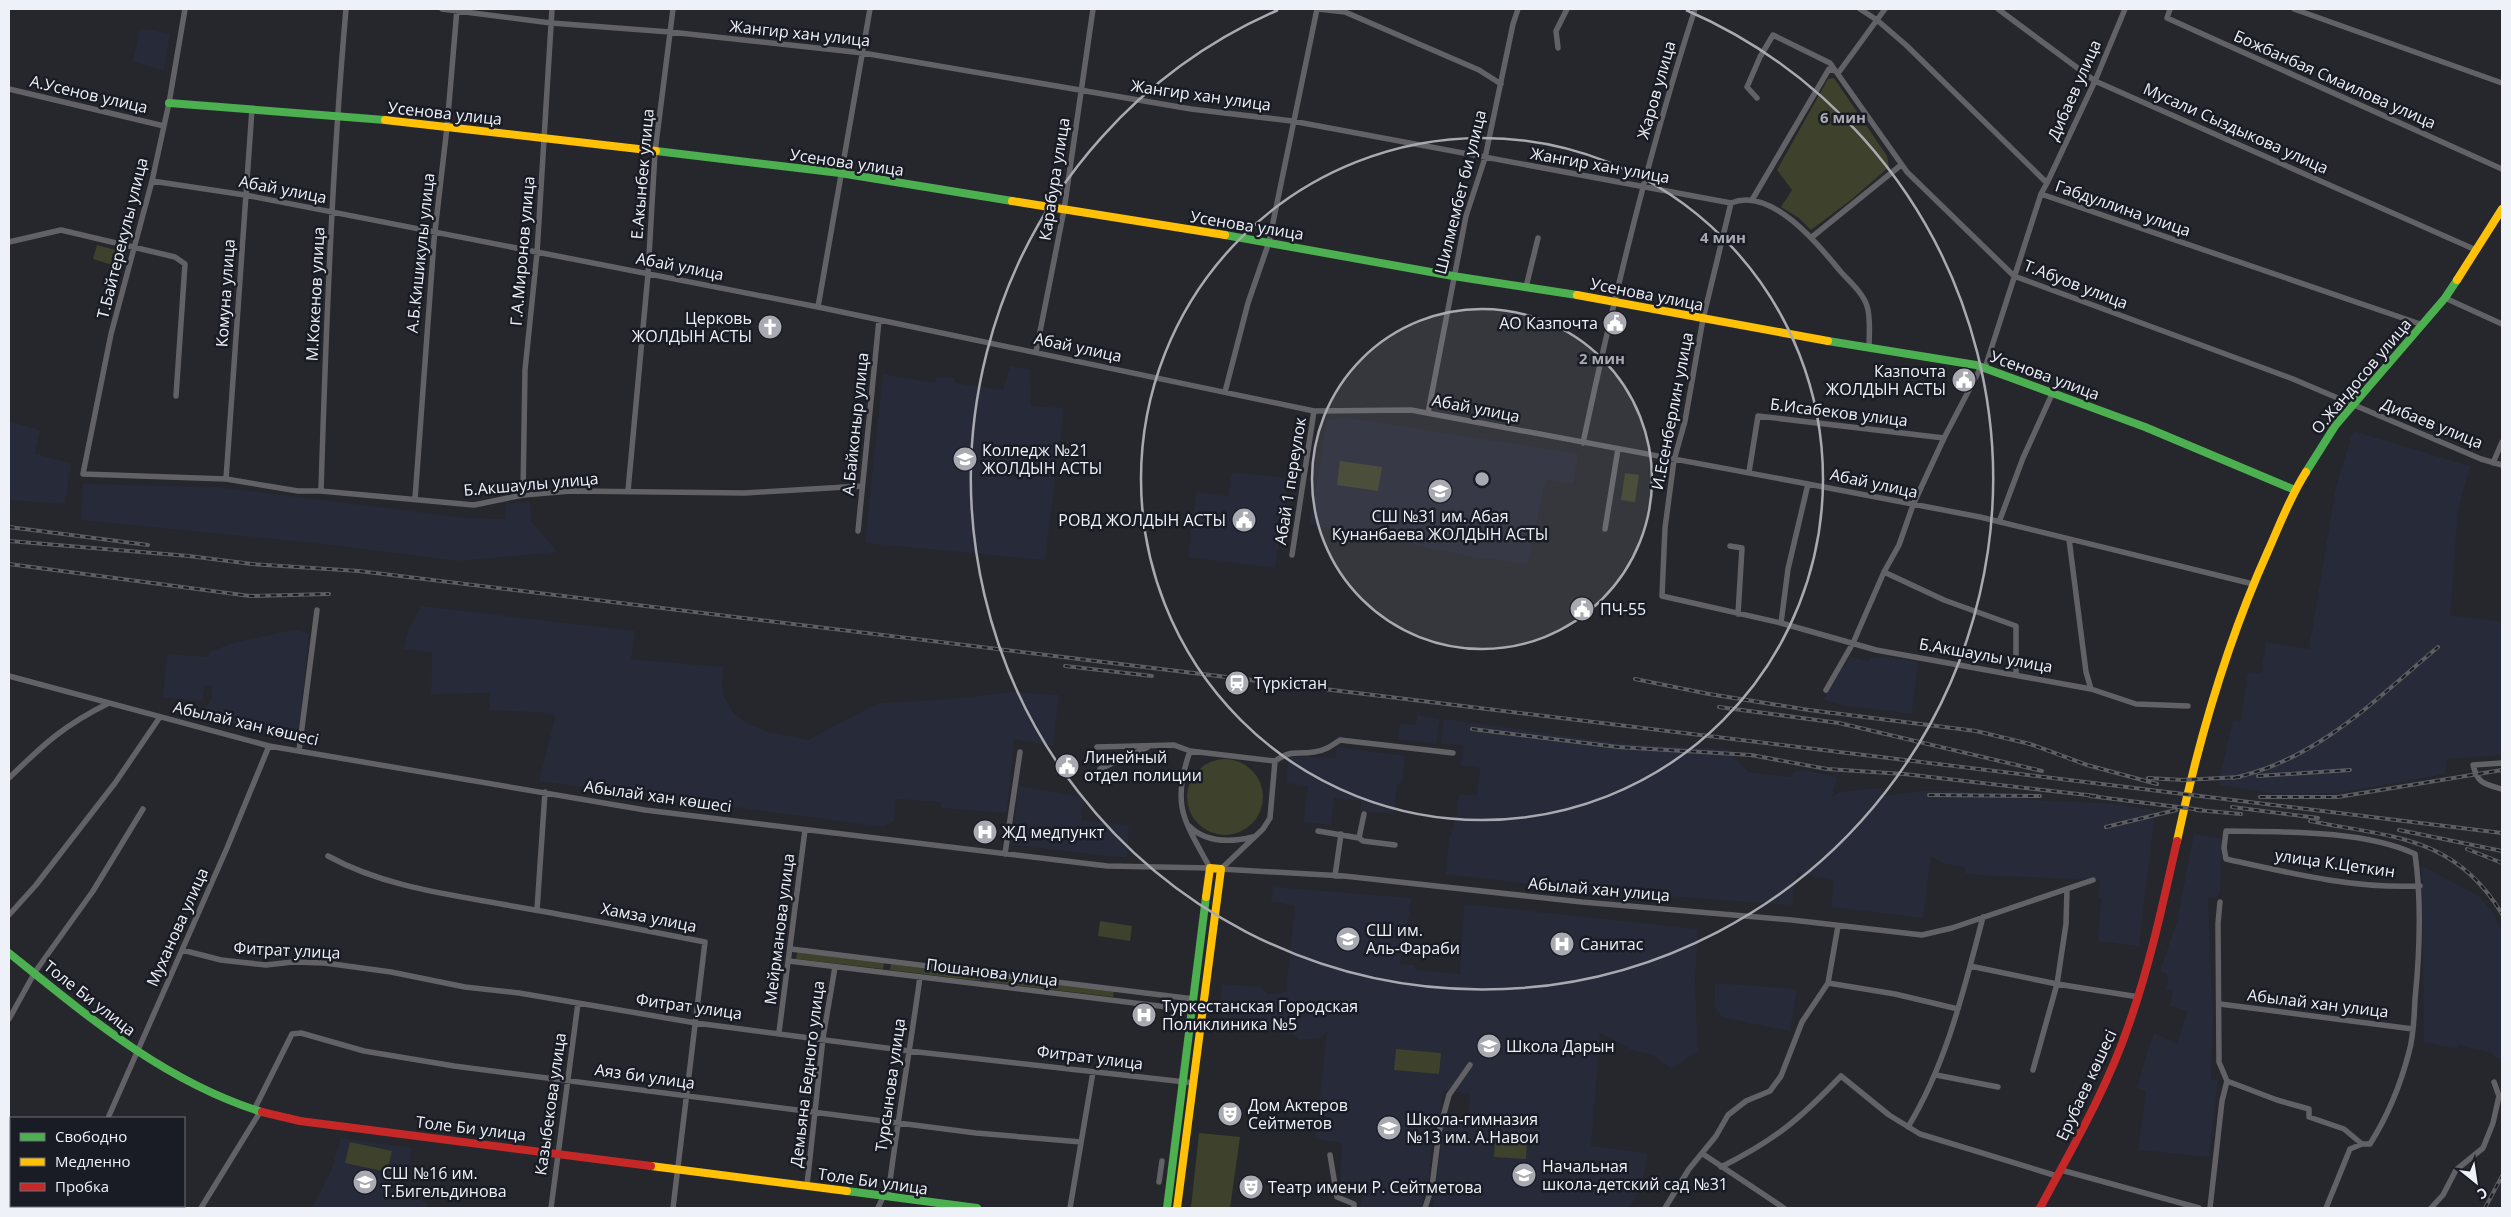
<svg xmlns="http://www.w3.org/2000/svg" width="2511" height="1217" font-family="'Open Sans',sans-serif">
<style>
.built{fill:#272a38}
.green{fill:#3e412b}
.lines{fill:none;stroke-linecap:round;stroke-linejoin:round}
.street{stroke:#626266;stroke-width:5.5}
.fast{stroke:#4caf50;stroke-width:8}
.slow{stroke:#ffc107;stroke-width:8}
.jam{stroke:#c62828;stroke-width:8}
.rail-casing{stroke:#5d5e62;stroke-width:4}
.rail{stroke:#191c25;stroke-width:2;stroke-dasharray:5.5;stroke-linecap:butt}
.ring{fill:none;stroke:#a9aab1;stroke-width:2.5}
.labels{text-anchor:middle;dominant-baseline:central;stroke-width:5;stroke-linejoin:round;paint-order:stroke}
.street-label{font-size:16px;fill:#eff1f8;stroke:#191c25}
.poi-label{font-size:16px;fill:#eff1f8;stroke:#191c25;text-anchor:start}
.centre{fill:#a9aab1;stroke:#191c25;stroke-width:2.5}
.ring-label{font-size:15px;text-anchor:middle;font-weight:bold;fill:#a9aab1;stroke:#191c25;stroke-width:5;stroke-linejoin:round;paint-order:stroke}
</style>
<rect width="100%" height="100%" fill="#26272c"/>
<!-- built -->
<path class="built" d="M140,28L170,34L164,70L133,62Z
M1010,366L1029,369L1031,406L1064,408L1045,560L865,543L883,374L935,383L936,377L954,378V383L1003,390Z
M1348,418L1578,454L1573,484L1546,479L1527,564L1474,557L1310,524L1327,420Z
M9,421L40,430L35,454L71,463L65,504L9,500Z
M2353,431L2470,466L2458,510L2450,615L2499,621L2502,625V755L2447,759L2445,774L2339,793L2279,794L2218,785L2233,720L2241,721L2248,672L2261,673L2266,642L2309,649L2336,487Z
M1232,472L1288,478L1275,568L1188,557L1196,492L1228,496Z
M83,484L218,487L467,518L505,519L506,503L530,502L531,521L557,552L459,561L316,543L81,520Z
M421,606L635,631L631,659L723,667L722,686L724,697L733,712L745,722L768,732L808,740L878,703L940,700L1012,692L1059,695L1053,746L1014,739L1007,813L941,808L940,802L896,799L894,821L884,827L539,781L555,718L553,713L489,710L490,693L431,694L432,652L404,649L408,631Z
M293,630L309,633L300,725L294,736L227,721L203,710L212,700V686L205,685L202,701L163,697L167,654L208,657L209,652L233,643Z
M1850,656L1869,662V658L1885,656L1918,662L1912,714L1847,706L1823,700Z
M1417,715L1440,719L1436,744L1398,739L1400,724L1416,725Z
M1444,719L1617,743L1727,749L1748,772L1792,777L1793,772L1805,770L1837,777L1832,797L1840,792L1866,789H1883L1884,796L1923,791H1960L2045,801L2106,803L2155,810L2139,946L2098,941L2101,898L2098,897L2100,880L1975,875L1965,873L1966,867L1944,864L1931,856L1923,918L1831,907L1834,880L1797,873L1792,905L1582,890L1581,881L1563,880L1562,888L1446,874L1449,838L1456,818L1459,795H1477L1480,768L1460,765L1464,745L1441,744Z
M1337,747L1405,756L1402,783L1397,784L1394,814L1361,811V801L1334,798L1331,825L1303,822L1308,786L1286,783L1289,756L1335,758Z
M1019,786L1084,797L1081,820L1129,825L1127,858L1011,845Z
M2194,834L2220,838L2222,842L2220,892L2216,898L2208,897L2213,1011L2211,1080H2218L2209,1157L2138,1150L2146,1091L2137,1088L2147,1053L2154,1033L2177,1044L2187,1011L2170,1006L2173,991L2166,989L2168,983L2167,974L2160,971L2177,921Z
M2422,866L2479,896L2494,914L2500,928L2502,929V1059L2494,1057L2492,1053L2458,1045L2457,1049L2424,1042Z
M1273,887L1412,898L1400,964L1415,965V970L1460,974L1464,904L1698,929L1695,981L1698,1051L1671,1069L1654,1055L1632,1050L1600,1033L1591,1146L1648,1153L1641,1189L1629,1208H1433L1445,1114L1469,1117L1470,1094L1444,1090L1438,1125L1433,1128L1429,1180L1425,1181L1422,1208H1360L1362,1196L1340,1194L1342,1143L1315,1139L1327,1032L1320,1038L1299,1040L1294,1035L1265,1029L1246,1020L1220,1017L1222,984L1261,987L1267,994H1278L1286,991L1295,906L1271,901Z
M1715,983L1797,989L1790,1031L1722,1017L1715,1007Z
M341,1138L412,1148L404,1194L429,1203L427,1208H312L331,1171Z"/>
<!-- green -->
<path class="green" d="M1834,78L1887,156L1889,167L1852,199L1811,230L1799,218L1781,207L1792,190L1777,170L1828,79Z
M97,245L126,253L122,268L93,259Z
M1340,461L1382,467L1378,491L1337,485Z
M1625,473L1639,475L1635,502L1621,500Z
M1187 797a38 38 0 1 1 76 0a38 38 0 1 1-76 0Z
M1100,921L1132,926L1130,941L1098,936Z
M797,952L884,963L883,969L796,959Z
M891,964L980,975V981L890,970Z
M990,976L1114,991L1113,997L989,982Z
M1396,1049L1441,1053L1439,1074L1394,1070Z
M1199,1133L1240,1137L1230,1208L1191,1207Z
M1495,1139L1527,1141L1526,1159L1494,1157Z
M350,1142L392,1151L387,1172L345,1163Z"/>
<g class="lines">
<!-- street -->
<path class="street" d="M185,9L169,103L152,181L111,334L83,474L226,479L298,491H321L474,505L523,495L571,491L745,493L862,486
M442,9L551,23L670,32L863,53L1191,109L1292,121L1731,203C1771,186 1819,245 1841,272C1850,282 1863,293 1867,306C1871,318 1869,335 1869,348
M1319,9L1345,12L1479,70L1501,84
M1860,9L1877,20L1906,45L2047,183L2041,194L2423,325
M1998,9L2095,81L2476,250
M2170,9L2167,18L2502,169
M2294,9L2502,83
M1558,48L1556,31L1567,9
M9,89L164,126
M1757,98L1747,87L1760,57L1773,35L1830,63L1907,172L2014,276L2293,379L2481,459L2502,465
M152,181L245,195L818,307L1314,411L1411,410L1808,484L1980,517L2253,584
M2047,183L2095,81L2125,9
M1752,200L1829,69L1839,72L1885,9
M1731,203L1703,319L1685,421L1674,460L1665,528L1662,596L1781,623L1876,650L2091,689L2136,704L2188,706
M1812,237L1901,165
M9,242L61,230L175,257L185,264L176,396
M1526,287L1538,238
M2445,298L2502,324
M818,307L870,9
M1036,352L1064,210L1093,9
M1985,368L2041,194
M1225,392L1248,303L1269,242L1317,9
M1428,413L1466,216L1485,158L1513,24L1518,9
M1583,443C1614,296 1649,151 1695,9
M2493,463L2502,442
M1749,472L1758,416L1944,438
M226,479L252,109
M321,491C326,330 332,169 346,9
M628,491L648,274L655,152L673,9
M523,495L525,370L537,253L552,9
M415,499L434,240L447,127L457,9
M1999,522L2023,458L2053,392
M1605,529L1618,449
M858,531L879,320
M2069,539L2086,672L2091,689
M1730,546L1742,548L1738,614
M1292,555L1314,411
M1884,572L1944,600L2016,626V674
M1781,623L1788,569L1808,484
M9,676L269,746L645,810L1107,866L1210,868C1184,820 1171,806 1190,751L1275,761L1270,818L1263,829L1221,869
M1826,690L1853,643L1884,572L1899,545L1913,505L1944,438L1981,367
M1097,747L1174,745L1190,751
M299,751L317,610
M1275,761C1293,749 1294,755 1314,752C1324,751 1331,746 1340,740L1453,753
M2502,763L2473,765C2478,784 2484,784 2502,789
M1100,769L1148,747
M9,778C44,744 64,725 109,703
M1189,826C1206,843 1232,842 1253,837
M1318,831L1359,838L1364,814
M1359,838L1363,841L1395,845
M1005,854L1020,752
M328,856C386,888 454,895 518,907C581,918 643,930 705,942L673,1208
M1221,869L1344,876L1582,902L1792,920L1922,935L1952,928L2093,880
M1335,876L1341,834
M537,910L545,792
M9,915L36,885L115,783L160,717
M791,949L1194,999
M182,950L221,960L266,965L293,962L325,963L391,972L465,987L519,993L696,1023L909,1051L1194,1083
M789,961L1192,1010
M1970,966L2057,984L2139,997
M1828,983L1895,994L1958,1009
M2220,1004L2413,1029
M9,1019L35,972L93,891L143,809
M779,1032L805,830
M2033,1070L2057,984L2066,924L2067,889
M1936,1075L1998,1087
M2227,1081L2277,1100L2309,1109V1117L2344,1129L2362,1144
M254,1110L292,1034L301,1033L364,1051L454,1066L976,1133L1081,1142
M108,1118L227,848L269,746
M1908,1127C1947,1063 1964,989 1983,917
M1703,1154L1784,1208
M1330,1155L1337,1197L1354,1204V1208
M1721,1167C1775,1140 1800,1119 1841,1076L1889,1115L1920,1134L2057,1176
M2061,1170L2199,1208
M1159,1182L1162,1161
M807,1185L823,1038L835,967
M888,1197C897,1123 910,1050 920,977
M9,1205L11,1201
M71,1208L72,1206
M201,1208L260,1112
M551,1208L578,1003
M878,1208L883,1197
M1070,1208L1093,1072
M1425,1208L1432,1187L1439,1132L1449,1095L1470,1065
M1665,1208L1689,1169L1716,1136L1728,1115L1746,1101L1770,1091L1781,1076L1802,1022L1828,983L1838,926
M2210,1208L2222,1101L2227,1081L2219,1062L2218,923L2220,902
M2326,1208L2350,1149L2362,1144H2370C2387,1117 2401,1083 2409,1052C2414,1035 2414,1017 2415,999C2420,950 2422,903 2415,854C2363,830 2284,832 2226,831L2224,848L2226,859C2289,873 2355,889 2420,886
M2431,1208L2443,1195L2456,1170L2483,1148L2493,1123L2499,1096L2494,1082"/>
<!-- fast -->
<path class="fast" d="M169,103L385,120
M656,151L840,173L1012,201
M1225,235L1453,276L1577,295
M1828,341L1976,365L2145,427L2295,490
M2306,472L2335,426L2445,298L2457,280
M9,953C87,1016 165,1082 262,1112
M847,1191L977,1208
M1167,1208L1206,897"/>
<!-- slow -->
<path class="slow" d="M385,120L656,151
M1012,201L1225,235
M2457,280L2502,209
M1577,295L1828,341
M2177,841C2198,742 2226,644 2268,551C2280,524 2290,497 2306,472
M651,1166L847,1191
M1177,1208L1221,869L1210,868L1206,897"/>
<!-- jam -->
<path class="jam" d="M262,1112L300,1121L651,1166
M2040,1208C2072,1148 2107,1089 2129,1024C2150,965 2163,903 2177,841"/>
<defs>
<path id="rail" d="M9,527L148,545
M9,541L189,556L252,564L359,571L2502,833
M9,564L250,596L329,594
M1065,666L1152,676
M1635,679L1709,694L1809,710L1976,731L2030,744L2087,765L2157,784
M1719,707L1839,723L2042,771
M1472,729L1618,747L1751,755L1827,769L1904,774L2096,796
M2258,776L2350,770
M2148,778L2183,780L2240,777
M2233,778C2317,760 2375,700 2438,647
M1929,795L2040,796
M2090,796L2202,810
M2260,797H2338L2502,770
M2232,807L2318,818
M2196,810L2241,814
M2310,821C2389,837 2455,835 2502,914
M2106,827L2176,810
M2399,830L2502,851
M2467,849L2502,863
M2485,1208L2502,1176"/>
</defs>
<!-- rail casing -->
<use href="#rail" class="rail-casing"/>
<!-- rail -->
<use href="#rail" class="rail"/>
</g>
<!-- distance rings -->
<circle cx="1482" cy="479" r="170" fill="#a9aab1" fill-opacity=".12"/>
<g class="ring">
<circle cx="1482" cy="479" r="170"/>
<circle cx="1482" cy="479" r="341"/>
<path d="M1686 10A511 511 0 1 1 1278 10"/>
</g>
<!-- icons -->
<defs>
<symbol id="civic-disc" viewBox="-11 -11 22 22"><circle r="9.5" fill="#a9aab1" stroke="#191c25"/><path d="M-.6-6.5H3V-4.5H.6V-3L4-1V1h2V6H-6V1h2V-1L-.6-3ZM-1.2 2.5V6h2.4V2.5Z" fill="#fff"/></symbol>
<symbol id="church-disc" viewBox="-11 -11 22 22"><circle r="9.5" fill="#a9aab1" stroke="#191c25"/><path d="M-1.2-6h2.4v3.5h3.3v2.4h-3.3V6h-2.4V-.1h-3.3v-2.4h3.3Z" fill="#fff"/></symbol>
<symbol id="university-disc" viewBox="-11 -11 22 22"><circle r="9.5" fill="#a9aab1" stroke="#191c25"/><path d="M0-5L7-2L0 1L-7-2ZM-4 1L0 2.5L4 1V4Q0 6-4 4Z" fill="#fff"/></symbol>
<symbol id="school-disc" viewBox="-11 -11 22 22"><circle r="9.5" fill="#a9aab1" stroke="#191c25"/><path d="M0-5L7-2L0 1L-7-2ZM-4 1L0 2.5L4 1V4Q0 6-4 4Z" fill="#fff"/></symbol>
<symbol id="station-disc" viewBox="-11 -11 22 22"><circle r="9.5" fill="#a9aab1" stroke="#191c25"/><path d="M-3-6H3Q5-6 5-4V2Q5 4 3 4L4.5 6H3L1.5 4h-3L-3 6H-4.5L-3 4Q-5 4-5 2V-4Q-5-6-3-6ZM-3.5-4v3h7v-3ZM-3.5 1v1.5H-2V1ZM2 1v1.5H3.5V1Z" fill="#fff"/></symbol>
<symbol id="hospital-disc" viewBox="-11 -11 22 22"><circle r="9.5" fill="#a9aab1" stroke="#191c25"/><path d="M-5-5h3v3.5h4V-5h3V5h-3V1.5h-4V5h-3Z" fill="#fff"/></symbol>
<symbol id="theatre-disc" viewBox="-11 -11 22 22"><circle r="9.5" fill="#a9aab1" stroke="#191c25"/><path d="M-5-5.5Q0-4 5-5.5V0Q5 5 0 6Q-5 5-5 0ZM-3.3-2.5H-1v1.5H-3.3ZM1-2.5H3.3v1.5H1ZM-2.8 1Q0 5.5 2.8 1Z" fill="#fff"/></symbol>
</defs>
<g fill-rule="evenodd">
<use href="#civic-disc" x="1601" y="309" width="28" height="28"/>
<use href="#church-disc" x="756" y="313" width="28" height="28"/>
<use href="#civic-disc" x="1950" y="366" width="28" height="28"/>
<use href="#university-disc" x="951" y="445" width="28" height="28"/>
<use href="#school-disc" x="1426" y="477" width="28" height="28"/>
<use href="#civic-disc" x="1230" y="506" width="28" height="28"/>
<use href="#civic-disc" x="1568" y="595" width="28" height="28"/>
<use href="#station-disc" x="1223" y="669" width="28" height="28"/>
<use href="#civic-disc" x="1053" y="752" width="28" height="28"/>
<use href="#hospital-disc" x="971" y="818" width="28" height="28"/>
<use href="#school-disc" x="1334" y="925" width="28" height="28"/>
<use href="#hospital-disc" x="1548" y="930" width="28" height="28"/>
<use href="#hospital-disc" x="1130" y="1001" width="28" height="28"/>
<use href="#school-disc" x="1475" y="1032" width="28" height="28"/>
<use href="#theatre-disc" x="1216" y="1100" width="28" height="28"/>
<use href="#school-disc" x="1375" y="1114" width="28" height="28"/>
<use href="#school-disc" x="1510" y="1161" width="28" height="28"/>
<use href="#school-disc" x="351" y="1168" width="28" height="28"/>
<use href="#theatre-disc" x="1237" y="1173" width="28" height="28"/>
</g>
<g class="labels">
<!-- street labels -->
<g class="street-label">
<text transform="translate(800 33) rotate(6)">Жангир хан улица</text>
<text transform="translate(2335 79) rotate(24)">Божбанбая Смаилова улица</text>
<text transform="translate(1656 90) rotate(-74)">Жаров улица</text>
<text transform="translate(2074 90) rotate(-66)">Дибаев улица</text>
<text transform="translate(89 94) rotate(13)">А.Усенов улица</text>
<text transform="translate(1201 95) rotate(8)">Жангир хан улица</text>
<text transform="translate(445 113) rotate(6)">Усенова улица</text>
<text transform="translate(2236 128) rotate(24)">Мусали Сыздыкова улица</text>
<text transform="translate(847 162) rotate(8)">Усенова улица</text>
<text transform="translate(1600 165) rotate(10)">Жангир хан улица</text>
<text transform="translate(642 174) rotate(-85)">Е.Акынбек улица</text>
<text transform="translate(1054 179) rotate(-81)">Карабура улица</text>
<text transform="translate(283 189) rotate(11)">Абай улица</text>
<text transform="translate(1460 192) rotate(-76)">Шилмембет би улица</text>
<text transform="translate(2123 208) rotate(19)">Габдуллина улица</text>
<text transform="translate(1247 225) rotate(9)">Усенова улица</text>
<text transform="translate(122 238) rotate(-76)">Т.Байтерекулы улица</text>
<text transform="translate(522 251) rotate(-85)">Г.А.Миронов улица</text>
<text transform="translate(420 253) rotate(-84)">А.Б.Кишикулы улица</text>
<text transform="translate(680 266) rotate(11)">Абай улица</text>
<text transform="translate(2076 284) rotate(21)">Т.Абуов улица</text>
<text transform="translate(225 293) rotate(-86)">Комуна улица</text>
<text transform="translate(315 294) rotate(-87)">М.Кокенов улица</text>
<text transform="translate(1647 294) rotate(11)">Усенова улица</text>
<text transform="translate(1078 347) rotate(12)">Абай улица</text>
<text transform="translate(2045 375) rotate(20)">Усенова улица</text>
<text transform="translate(2361 376) rotate(-50)">О.Жандосов улица</text>
<text transform="translate(1476 408) rotate(11)">Абай улица</text>
<text transform="translate(1672 411) rotate(-79)">И.Есенберлин улица</text>
<text transform="translate(1839 412) rotate(7)">Б.Исабеков улица</text>
<text transform="translate(2432 423) rotate(22)">Дибаев улица</text>
<text transform="translate(855 424) rotate(-84)">А.Байконыр улица</text>
<text transform="translate(1290 481) rotate(-81)">Абай 1 переулок</text>
<text transform="translate(1874 483) rotate(12)">Абай улица</text>
<text transform="translate(531 484) rotate(-5)">Б.Акшаулы улица</text>
<text transform="translate(1986 655) rotate(10)">Б.Акшаулы улица</text>
<text transform="translate(246 723) rotate(13)">Абылай хан көшесі</text>
<text transform="translate(658 796) rotate(8)">Абылай хан көшесі</text>
<text transform="translate(2335 863) rotate(8)">улица К.Цеткин</text>
<text transform="translate(1599 889) rotate(5)">Абылай хан улица</text>
<text transform="translate(649 917) rotate(11)">Хамза улица</text>
<text transform="translate(177 927) rotate(-66)">Муханова улица</text>
<text transform="translate(779 929) rotate(-83)">Мейрманова улица</text>
<text transform="translate(287 950) rotate(3)">Фитрат улица</text>
<text transform="translate(992 972) rotate(7)">Пошанова улица</text>
<text transform="translate(90 998) rotate(38)">Толе Би улица</text>
<text transform="translate(2318 1003) rotate(7)">Абылай хан улица</text>
<text transform="translate(689 1006) rotate(8)">Фитрат улица</text>
<text transform="translate(1090 1057) rotate(7)">Фитрат улица</text>
<text transform="translate(807 1074) rotate(-83)">Демьяна Бедного улица</text>
<text transform="translate(645 1076) rotate(8)">Аяз би улица</text>
<text transform="translate(890 1085) rotate(-82)">Турсынова улица</text>
<text transform="translate(2086 1085) rotate(-65)">Ерубаев көшесі</text>
<text transform="translate(550 1104) rotate(-82)">Казыбекова улица</text>
<text transform="translate(471 1128) rotate(7)">Толе Би улица</text>
<text transform="translate(873 1181) rotate(8)">Толе Би улица</text>
</g>
<!-- poi labels -->
<g class="poi-label">
<text x="752" y="318" text-anchor="end">Церковь<tspan x="752" dy="18">ЖОЛДЫН АСТЫ</tspan></text>
<text x="1598" y="323" text-anchor="end">АО Казпочта</text>
<text x="1946" y="371" text-anchor="end">Казпочта<tspan x="1946" dy="18">ЖОЛДЫН АСТЫ</tspan></text>
<text x="982" y="450">Колледж №21<tspan x="982" dy="18">ЖОЛДЫН АСТЫ</tspan></text>
<text x="1440" y="516" text-anchor="middle">СШ №31 им. Абая<tspan x="1440" dy="18">Кунанбаева ЖОЛДЫН АСТЫ</tspan></text>
<text x="1226" y="520" text-anchor="end">РОВД ЖОЛДЫН АСТЫ</text>
<text x="1600" y="609">ПЧ-55</text>
<text x="1254" y="683">Түркістан</text>
<text x="1084" y="757">Линейный<tspan x="1084" dy="18">отдел полиции</tspan></text>
<text x="1002" y="832">ЖД медпункт</text>
<text x="1366" y="930">СШ им.<tspan x="1366" dy="18">Аль-Фараби</tspan></text>
<text x="1580" y="944">Санитас</text>
<text x="1162" y="1006">Туркестанская Городская<tspan x="1162" dy="18">Поликлиника №5</tspan></text>
<text x="1506" y="1046">Школа Дарын</text>
<text x="1248" y="1105">Дом Актеров<tspan x="1248" dy="18">Сейтметов</tspan></text>
<text x="1406" y="1119">Школа-гимназия<tspan x="1406" dy="18">№13 им. А.Навои</tspan></text>
<text x="1542" y="1166">Начальная<tspan x="1542" dy="18">школа-детский сад №31</tspan></text>
<text x="382" y="1173">СШ №16 им.<tspan x="382" dy="18">Т.Бигельдинова</tspan></text>
<text x="1268" y="1187">Театр имени Р. Сейтметова</text>
</g>
</g>
<circle cx="1482" cy="479" r="8" class="centre"/>
<g class="ring-label">
<text x="1843" y="123">6 мин</text>
<text x="1723" y="243">4 мин</text>
<text x="1602" y="364">2 мин</text>
</g>
<!-- border -->
<rect width="2511" height="1217" fill="none" stroke="#eff1f8" stroke-width="20"/>
<!-- legend -->
<rect x="10" y="1117" width="175" height="90" fill="#191c25" stroke="#6f7179"/>
<rect x="20" y="1133" width="25" height="8" fill="#4caf50" stroke="#6f7179"/>
<text x="55" y="1142" font-size="15" fill="#eff1f8">Свободно</text>
<rect x="20" y="1158" width="25" height="8" fill="#ffc107" stroke="#6f7179"/>
<text x="55" y="1167" font-size="15" fill="#eff1f8">Медленно</text>
<rect x="20" y="1183" width="25" height="8" fill="#c62828" stroke="#6f7179"/>
<text x="55" y="1192" font-size="15" fill="#eff1f8">Пробка</text>
<!-- north arrow -->
<g transform="translate(2476 1182) rotate(150)" stroke="#191c25" stroke-width="4" paint-order="stroke">
<path d="M0-4L9 19L0 12L-9 19Z" fill="#eff1f8"/>
<text y="-8" font-size="14" font-weight="bold" text-anchor="middle" fill="#eff1f8">С</text>
</g>
</svg>
